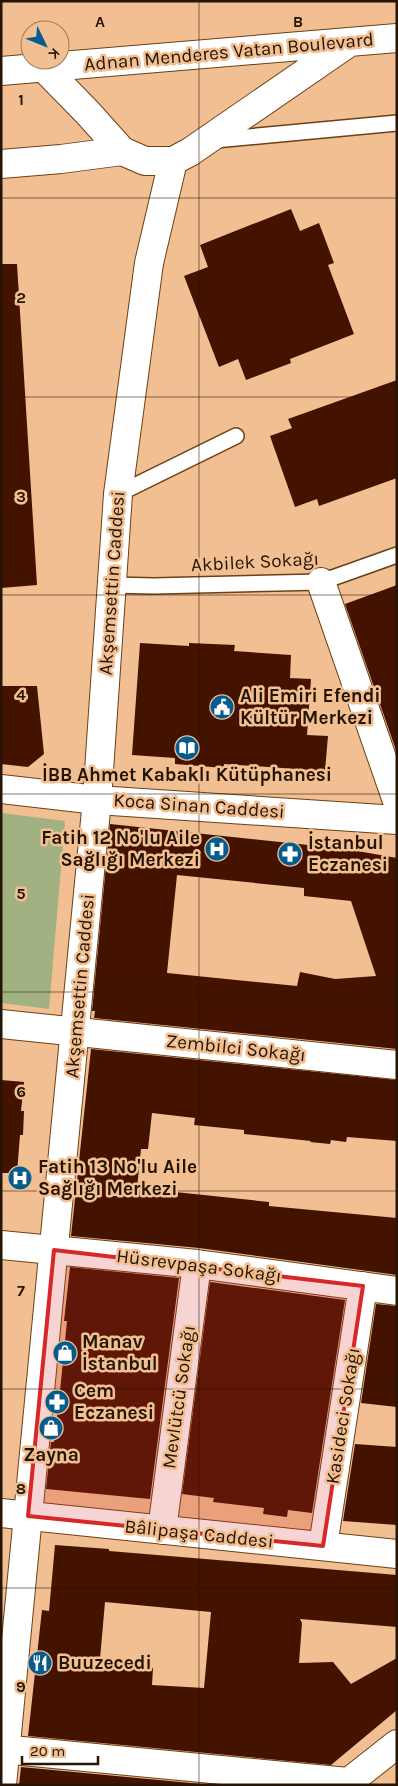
<svg xmlns="http://www.w3.org/2000/svg" width="398" height="1786" font-family="Karla,sans-serif">
<style>
.green{fill:#a2b182}
.building{fill:#441300;fill-rule:evenodd}
.lines{fill:none;stroke-linecap:round;stroke-linejoin:round}
.lane-casing{stroke:#6c4115;stroke-width:18}
.street-casing{stroke:#6c4115;stroke-width:30}
.secondary-casing{stroke:#6c4115;stroke-width:30}
.primary-casing{stroke:#6c4115;stroke-width:30}
.lane{stroke:#fff;stroke-width:15}
.street{stroke:#fff;stroke-width:28}
.secondary{stroke:#fff;stroke-width:28}
.primary{stroke:#fff;stroke-width:28}
.marked{fill:#d62828;fill-opacity:0.2;stroke:#d62828;stroke-width:4;stroke-linejoin:round}
.grid{fill:none;stroke:#261404;stroke-width:1;stroke-opacity:0.55}
.labels{text-anchor:middle;dominant-baseline:central;stroke-width:5;stroke-linejoin:round;paint-order:stroke}
.street-label{font-size:19px;fill:#261404;stroke:#f1bf92}
.poi-label{font-size:19px;font-weight:bold;fill:#261404;stroke:#f1bf92;text-anchor:start}
.grid-label{font-size:16px;text-anchor:middle;font-weight:bold;fill:#261404;stroke:#f1bf92;stroke-width:5;stroke-linejoin:round;paint-order:stroke}
</style>
<rect width="100%" height="100%" fill="#f1bf92"/>
<!-- green -->
<path class="green" d="M1,813L65,821L49,1009L1,1003Z"/>
<!-- building -->
<path class="building" d="M291,209L300,231L319,223L334,263L328,265L354,334L290,359L291,363L246,380L238,359L219,367L184,276L208,267L200,245Z
M1,264H17L37,585L1,588Z
M397,380V478L319,506L317,499L295,507L270,436L292,428L288,419Z
M397,585V753L345,604Z
M140,643L189,646V643L235,645L234,651L291,655L290,678L311,679L307,735L328,736L325,771L224,764V768L175,764V758L132,755Z
M1,686H37L44,754L28,767L1,764Z
M110,824L346,849L397,858V1049L94,1018L95,1011H92ZM177,875L304,888V896L351,901L376,976L335,979L300,972L297,986L167,973Z
M91,1049L397,1080V1141L347,1137L346,1142L331,1140L330,1144L310,1142L311,1141L244,1134V1130L194,1125L195,1118L152,1113L148,1149H141L137,1188L269,1202V1206L397,1218V1275L199,1248L71,1236Z
M1,1080L24,1082L21,1111H24L23,1135H20L17,1173H1Z
M70,1267L179,1278L150,1499L46,1489L51,1442H54L60,1391L67,1321H64Z
M210,1282L345,1300L312,1513L288,1510L287,1517L263,1514L264,1508L213,1502L214,1498L182,1494Z
M376,1304L397,1306V1407L361,1403Z
M355,1444L397,1447V1525L343,1521Z
M55,1545L109,1549V1551L397,1575V1627L300,1619L302,1623L299,1663L333,1662L351,1684L397,1658V1710L331,1765L28,1736L42,1610L49,1611ZM105,1602L211,1612L204,1688L152,1685L153,1668H151L152,1662L100,1659Z
M21,1767L212,1785H19Z"/>
<g class="lines">
<defs>
<path id="lane" d="M215,140L397,123
M118,494L236,436
M112,585L154,586L321,582L397,555"/>
<path id="street" d="M1,164L61,159L122,151
M321,582L397,801
M97,800L397,820
M1,1024L397,1065
M1,1245L197,1264L397,1291
M1,1513L397,1554
M162,1530L197,1264
M323,1546L363,1286
M1,1749L348,1782V1785
M345,1785L397,1744"/>
<path id="secondary" d="M1,789L97,800
M2,1785L97,800L118,494L149,263L173,161"/>
<path id="primary" d="M43,67L88,113L122,151L145,161H173L190,152L347,44
M1,71L397,38"/>
</defs>
<!-- lane casing -->
<use href="#lane" class="lane-casing"/>
<!-- street casing -->
<use href="#street" class="street-casing"/>
<!-- secondary casing -->
<use href="#secondary" class="secondary-casing"/>
<!-- primary casing -->
<use href="#primary" class="primary-casing"/>
<!-- lane -->
<use href="#lane" class="lane"/>
<!-- street -->
<use href="#street" class="street"/>
<!-- secondary -->
<use href="#secondary" class="secondary"/>
<!-- primary -->
<use href="#primary" class="primary"/>
</g>
<!-- marked area -->
<path class="marked" d="M54,1250L363,1286L323,1546L28,1516Z"/>
<!-- grid -->
<path class="grid" d="M199,1V1785M1,198H397M1,397H397M1,595H397M1,794H397M1,992H397M1,1191H397M1,1389H397M1,1588H397"/>
<!-- icons -->
<defs>
<symbol id="civic-disc" viewBox="-11 -11 22 22"><circle r="9.5" fill="#035c8d" stroke="#f1bf92"/><path d="M-.6-6.5H3V-4.5H.6V-3L4-1V1h2V6H-6V1h2V-1L-.6-3ZM-1.2 2.5V6h2.4V2.5Z" fill="#fff"/></symbol>
<symbol id="library-disc" viewBox="-11 -11 22 22"><circle r="9.5" fill="#035c8d" stroke="#f1bf92"/><path d="M-6-4Q-3-5.5-.7-3.5V5Q-3 3-6 4ZM6-4Q3-5.5 .7-3.5V5Q3 3 6 4Z" fill="#fff"/></symbol>
<symbol id="hospital-disc" viewBox="-11 -11 22 22"><circle r="9.5" fill="#035c8d" stroke="#f1bf92"/><path d="M-5-5h3v3.5h4V-5h3V5h-3V1.5h-4V5h-3Z" fill="#fff"/></symbol>
<symbol id="pharmacy-disc" viewBox="-11 -11 22 22"><circle r="9.5" fill="#035c8d" stroke="#f1bf92"/><path d="M-2-6h4v4h4v4h-4v4h-4v-4h-4v-4h4Z" fill="#fff"/></symbol>
<symbol id="shop-disc" viewBox="-11 -11 22 22"><circle r="9.5" fill="#035c8d" stroke="#f1bf92"/><path d="M-5-2.5h2.3a2.7 3.5 0 0 1 5.4 0H5L5.5 6h-11ZM-1.5-2.5h3a1.5 2.3 0 0 0-3 0Z" fill="#fff"/></symbol>
<symbol id="restaurant-disc" viewBox="-11 -11 22 22"><circle r="9.5" fill="#035c8d" stroke="#f1bf92"/><path d="M-5-6h1v4h1v-4h1v4h1v-4h1v5L-1.5 .5V6h-2V.5L-5-1ZM5-6V6H3V1.5H1.5Q1.5-4 5-6Z" fill="#fff"/></symbol>
</defs>
<g fill-rule="evenodd">
<use href="#civic-disc" x="208" y="693" width="28" height="28"/>
<use href="#library-disc" x="173" y="734" width="28" height="28"/>
<use href="#hospital-disc" x="203" y="835" width="28" height="28"/>
<use href="#pharmacy-disc" x="276" y="840" width="28" height="28"/>
<use href="#hospital-disc" x="6" y="1164" width="28" height="28"/>
<use href="#shop-disc" x="51" y="1339" width="28" height="28"/>
<use href="#pharmacy-disc" x="43" y="1388" width="28" height="28"/>
<use href="#shop-disc" x="37" y="1414" width="28" height="28"/>
<use href="#restaurant-disc" x="26" y="1649" width="28" height="28"/>
</g>
<g class="labels">
<!-- street labels -->
<g class="street-label">
<text transform="translate(229 52) rotate(-5)">Adnan Menderes Vatan Boulevard</text>
<text transform="translate(255 562) rotate(-3)">Akbilek Sokağı</text>
<text transform="translate(112 583) rotate(-86)">Akşemsettin Caddesi</text>
<text transform="translate(199 806) rotate(4)">Koca Sinan Caddesi</text>
<text transform="translate(80 986) rotate(-85)">Akşemsettin Caddesi</text>
<text transform="translate(236 1048) rotate(6)">Zembilci Sokağı</text>
<text transform="translate(199 1266) rotate(7)">Hüsrevpaşa Sokağı</text>
<text transform="translate(179 1397) rotate(-82)">Mevlütcü Sokağı</text>
<text transform="translate(343 1416) rotate(-81)">Kasideci Sokağı</text>
<text transform="translate(199 1534) rotate(6)">Bâlipaşa Caddesi</text>
</g>
<!-- poi labels -->
<g class="poi-label">
<text x="240" y="696">Ali Emiri Efendi<tspan x="240" dy="22">Kültür Merkezi</tspan></text>
<text x="187" y="775" text-anchor="middle">İBB Ahmet Kabaklı Kütüphanesi</text>
<text x="200" y="838" text-anchor="end">Fatih 12 No'lu Aile<tspan x="200" dy="22">Sağlığı Merkezi</tspan></text>
<text x="308" y="843">İstanbul<tspan x="308" dy="22">Eczanesi</tspan></text>
<text x="38" y="1167">Fatih 13 No'lu Aile<tspan x="38" dy="22">Sağlığı Merkezi</tspan></text>
<text x="82" y="1342">Manav<tspan x="82" dy="22">İstanbul</tspan></text>
<text x="74" y="1391">Cem<tspan x="74" dy="22">Eczanesi</tspan></text>
<text x="51" y="1455" text-anchor="middle">Zayna</text>
<text x="58" y="1663">Buuzecedi</text>
</g>
</g>
<g class="grid-label">
<text x="100" y="27">A</text>
<text x="298" y="27">B</text>
<text x="21" y="105">1</text>
<text x="21" y="303">2</text>
<text x="21" y="502">3</text>
<text x="21" y="700">4</text>
<text x="21" y="899">5</text>
<text x="21" y="1097">6</text>
<text x="21" y="1296">7</text>
<text x="21" y="1494">8</text>
<text x="21" y="1692">9</text>
</g>
<!-- border -->
<rect width="398" height="1786" fill="none" stroke="#261404" stroke-width="5"/>
<!-- north arrow -->
<g transform="translate(45 45) rotate(133)"><circle r="24" fill="#f1bf92" stroke="#a07b59"/>
<path d="M0-4L9 19L0 12L-9 19Z" fill="#035c8d"/>
<text y="-8" font-size="14" font-weight="bold" text-anchor="middle" fill="#261404">K</text>
</g>
<!-- scale -->
<path d="M22 1756v8h76v-8" fill="none" stroke="#261404" stroke-width="2.5"/>
<text x="30" y="1756" font-size="15" fill="#261404" stroke="#f1bf92" stroke-width="4" paint-order="stroke">20 m</text>
</svg>
